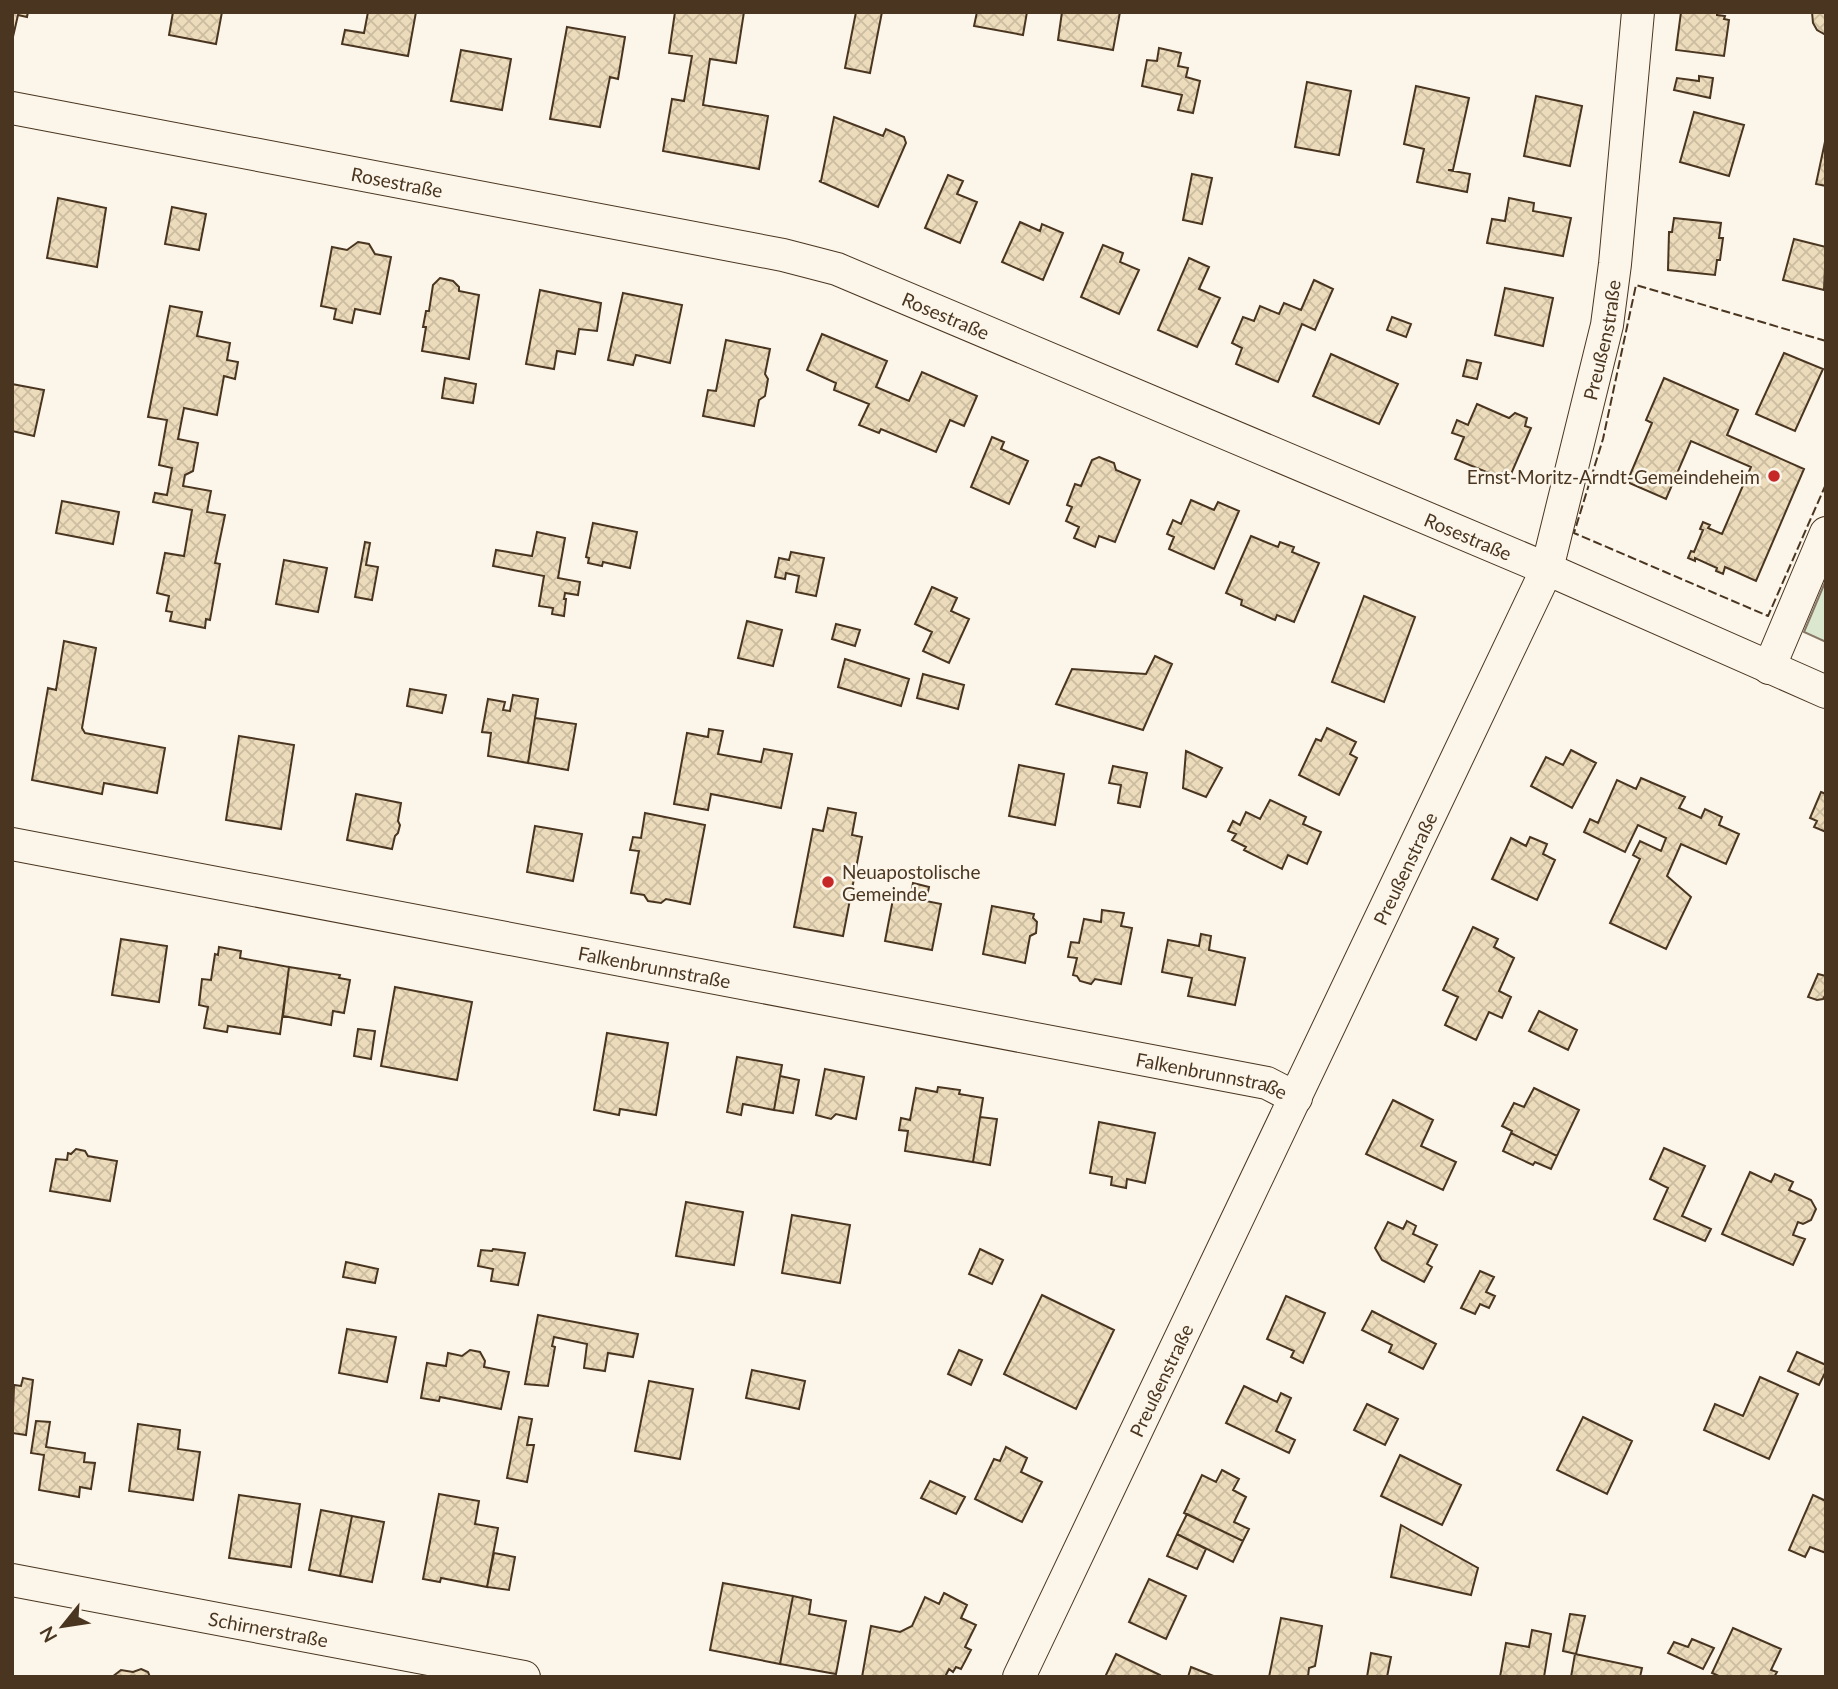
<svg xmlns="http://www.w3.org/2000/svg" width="1838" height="1689" font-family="Lato,sans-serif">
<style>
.park{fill:#dce7d0;stroke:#887966;stroke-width:2}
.building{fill:url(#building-cross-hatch);stroke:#4a3520;stroke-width:2}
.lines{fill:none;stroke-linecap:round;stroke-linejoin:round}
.minor-casing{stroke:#4a3520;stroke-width:34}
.minor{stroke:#fbf6e9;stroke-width:32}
.fence{stroke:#4a3520;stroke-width:2;stroke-dasharray:9 3.5;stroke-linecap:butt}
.poi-dot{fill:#c62828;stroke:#fbf6e9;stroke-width:2.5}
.labels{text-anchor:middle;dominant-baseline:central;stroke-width:5;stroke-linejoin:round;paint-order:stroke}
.street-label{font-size:19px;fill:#4a3520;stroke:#fbf6e9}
.poi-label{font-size:19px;fill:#4a3520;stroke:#fbf6e9;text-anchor:end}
</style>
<defs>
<pattern id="building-cross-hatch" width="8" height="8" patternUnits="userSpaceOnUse" patternTransform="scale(1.75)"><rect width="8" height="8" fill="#ecdcbc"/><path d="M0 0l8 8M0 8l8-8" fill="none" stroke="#ccbda1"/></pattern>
</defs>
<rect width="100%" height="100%" fill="#fbf6e9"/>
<!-- park -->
<path class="park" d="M1826,580V642L1804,632Z"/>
<!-- building -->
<path class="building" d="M12,12H28L27,17L18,15L12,41Z
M173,12H222L216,44L169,35Z
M368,12H416L408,56L342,44L345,30L364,33Z
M675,12H744L736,63L710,59L703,105L768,116L759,169L663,151L672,99L684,101L692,56L669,53Z
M856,12H882L870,73L845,68Z
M977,12H1027L1023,35L974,26Z
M1062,12H1120L1113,50L1058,40Z
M1681,12H1717V15L1725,16L1724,19L1729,20L1724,56L1676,50Z
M1812,12H1826V35L1817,30L1813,23Z
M567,27L625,37L618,79L610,77L600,127L550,119Z
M1159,48L1181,53L1178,66L1188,68L1186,77L1200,81L1193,113L1178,110L1182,95L1142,86L1147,60L1157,61Z
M461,50L511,59L502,110L451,101Z
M1699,76L1713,78L1710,98L1674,90L1677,78L1699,81Z
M1307,82L1351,91L1339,155L1295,147Z
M1416,86L1469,98L1453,170H1448L1470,174L1467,192L1417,182L1424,149L1404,144Z
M1536,96L1582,106L1570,166L1524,156Z
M1694,112L1744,125L1729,176L1680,162Z
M834,117L883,136L886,129L904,137L906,143L878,207L819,181H821Z
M1826,137V186L1816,184Z
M1192,174L1212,178L1202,224L1183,220Z
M948,175L963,181L957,194L977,202L960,243L925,228Z
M58,198L106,208L97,267L47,258Z
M1509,198L1534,203L1533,211L1571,218L1563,256L1487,243L1492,219L1505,221Z
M172,207L206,214L199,250L165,244Z
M1674,218L1721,223L1719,238H1723L1720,260H1717L1715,275L1668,270L1669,232H1672Z
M1020,222L1040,231L1042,224L1063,233L1043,280L1002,262Z
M1794,239L1826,247L1824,290L1783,280Z
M358,242L369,244L375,254L391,257L380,314L355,309L352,323L334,319L336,309L321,306L332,247L347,250Z
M1103,245L1123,253L1120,262L1139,270L1119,314L1081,297Z
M1189,258L1209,267L1199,289L1220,298L1197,347L1158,330Z
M440,278L453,281L459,287V291L479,295L469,359L422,351L426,327H423L426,311H429L433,285Z
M1314,280L1333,289L1315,330L1302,324L1278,382L1236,364L1242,348L1232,343L1243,317L1254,321L1260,306L1279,314L1284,303L1301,310Z
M1505,288L1553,298L1543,346L1495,335Z
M540,290L601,303L597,331L579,329L575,354L557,351L554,369L526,364Z
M623,293L682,305L670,363L636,355L633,365L608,360Z
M170,306L202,312L197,336L230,343L227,360L238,362L235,379L224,376L217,415L184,408L178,439L198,443L193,471L185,475L183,486L211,491L207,512L225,515L215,563L220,564L210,620L206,619L205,628L170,621L172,612L166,611L169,596L157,593L165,553L184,556L192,510L153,502L155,493L167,495L172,468L159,465L167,420L148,417Z
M1392,317L1411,324L1406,337L1387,330Z
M822,334L887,361L876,387L909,401L922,372L977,396L964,426L950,420L936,452L881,429L879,433L859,425L869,404L834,390L836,383L807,370Z
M726,340L770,349L765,374L768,379L765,396L759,400L754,426L703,416L708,390L716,391Z
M1784,353L1823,369L1795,431L1756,414Z
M1331,354L1398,384L1379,424L1313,396Z
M1467,360L1481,363L1477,379L1463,376Z
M445,378L476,384L473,403L442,398Z
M1664,378L1738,410L1727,435L1804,469L1756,581L1725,567L1723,574L1716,571L1717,568L1695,558V561L1688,558L1691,551L1694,552L1703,530L1700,529L1703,522L1710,525L1708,528L1722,534L1751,467L1691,441L1666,499L1627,482L1652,423L1646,420Z
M12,384L44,390L34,436L12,431Z
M1477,404L1509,418L1515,413L1527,418L1525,426L1531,428L1508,481L1455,459L1464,437L1452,433L1457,420L1468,425Z
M992,437L1004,442L1001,449L1028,461L1009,504L971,487Z
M1099,457L1114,463L1116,470L1140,480L1115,542L1099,536L1095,547L1074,538L1079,527L1066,521L1072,507L1067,505L1075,484L1081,486L1092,460Z
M1191,500L1214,510L1218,502L1239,511L1214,569L1169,549L1174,537L1167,534L1173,520L1181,524Z
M62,501L119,512L113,544L56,533Z
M593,523L637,532L630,568L603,562L602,566L588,563L589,558L586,557Z
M537,532L565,538L558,578L580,582L578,595L565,593L564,599H566L564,616L552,614L553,608L539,606L544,576L493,566L496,550L532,556Z
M1251,536L1278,547L1280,542L1294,547L1292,552L1319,563L1294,622L1277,615L1275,620L1241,605L1242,600L1226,593Z
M365,542L370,543L366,565L378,567L372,600L355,597Z
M791,552L824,558L816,596L796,592L799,576L786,573L785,579L775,577L779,558L789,560Z
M284,560L327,568L318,612L276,604Z
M932,587L957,598L951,611L969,619L949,663L923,651L932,632L915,624Z
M1364,596L1415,617L1384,702L1332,682Z
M747,621L782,630L773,666L738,658Z
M836,624L860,630L855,646L832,639Z
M64,641L96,648L82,728L85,733L165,748L157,793L104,783L102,794L32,780L48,688L56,690Z
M1155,656L1172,664L1143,730L1056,704L1072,669L1146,674Z
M845,659L909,679L901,706L838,687Z
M923,674L964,685L958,709L917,698Z
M410,689L446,695L442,713L407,706Z
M513,695L538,699L528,763L488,756L491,733L482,732L488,699L505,702L503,710L510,711Z
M535,718L576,724L568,770L528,763Z
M1327,728L1356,742L1350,754L1357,758L1339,795L1299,775L1316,739L1321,741Z
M709,729L723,731L718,754L761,762L764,749L792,754L781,808L711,794L708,810L674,804L687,733L708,737Z
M239,736L294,745L281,829L226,820Z
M1571,750L1596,763L1572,808L1531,786L1546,757L1563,765Z
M1186,751L1222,768L1206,797L1183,788Z
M1019,765L1064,774L1055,825L1009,816Z
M1113,766L1147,773L1140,807L1118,803L1121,785L1109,783Z
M1641,778L1685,797L1679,808L1701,818L1705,809L1722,817L1719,825L1739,834L1726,864L1681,844L1667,876L1691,897L1666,949L1610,923L1640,859L1633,855L1640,841L1661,851L1666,838L1638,825L1625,852L1584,832L1590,819L1598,823L1617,780L1636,789Z
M1821,792L1826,794V832L1814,827L1817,821L1810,818Z
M356,794L401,803L398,821L400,825L398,833L395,836L392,849L347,840Z
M1270,800L1306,817L1303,824L1321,832L1307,864L1288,855L1282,869L1244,850L1246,847L1232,840L1236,834L1228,831L1233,821L1240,825L1246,812L1260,819Z
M828,808L856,813L852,835L862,837L843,936L794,927L813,829L823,831Z
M645,813L705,825L690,904L666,899L661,903L648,901L644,895L631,893L639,851L630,850L633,837L641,838Z
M535,826L582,834L573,881L527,872Z
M1530,837L1547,844L1543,854L1555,860L1537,900L1492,879L1511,838L1526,846Z
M913,883L929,887L926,901L941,904L932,950L885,941L894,894L910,898Z
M992,906L1034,914L1033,918L1037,922L1036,933L1030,936L1025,963L983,954Z
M1102,910L1124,913L1121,926L1132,928L1121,984L1095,979L1091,984L1080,981L1077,976L1073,975L1077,958L1068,957L1071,942L1079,943L1084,919L1101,922Z
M1473,927L1498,939L1494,947L1514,958L1499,991L1511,997L1502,1018L1489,1012L1476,1040L1445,1025L1458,997L1443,990Z
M1201,934L1211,936L1209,950L1245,958L1235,1005L1188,996L1192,978L1162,972L1168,940L1199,946Z
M121,939L167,946L159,1002L112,995Z
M219,947L241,951L240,958L289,967L280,1034L228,1026L227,1032L204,1028L208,1007L199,1005L202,979L211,980L215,954L218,955Z
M289,967L340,975L339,978L350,980L344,1013L333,1011L331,1025L283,1016Z
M1818,974L1826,976V994L1823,999L1817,1000L1808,997Z
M395,987L472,1002L457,1080L381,1066Z
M1539,1011L1577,1030L1568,1050L1529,1031Z
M358,1029L375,1031L371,1059L354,1056Z
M607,1033L668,1043L656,1115L620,1109L619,1115L594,1110Z
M737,1057L782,1065L774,1110L743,1104L741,1115L727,1112Z
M825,1069L864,1077L856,1119L836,1114L831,1119L816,1115Z
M780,1076L799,1080L793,1113L774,1110Z
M938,1087L960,1090L959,1094L983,1098L973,1162L905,1151L908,1131L899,1130L901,1118L910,1120L916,1088L937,1092Z
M1534,1088L1579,1110L1557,1156L1511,1133L1512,1131L1502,1126L1514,1103L1524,1107Z
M1393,1100L1433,1120L1421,1146L1456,1162L1443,1190L1366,1154Z
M980,1117L997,1119L990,1165L973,1162Z
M1099,1122L1155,1133L1145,1183L1127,1179L1126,1188L1111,1185L1112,1177L1090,1173Z
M1511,1133L1557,1156L1551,1169L1535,1162L1533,1165L1503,1151Z
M1664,1148L1705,1166L1682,1216L1711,1229L1705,1241L1654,1219L1668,1188L1650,1179Z
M76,1149L85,1151L88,1156L117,1161L110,1201L50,1191L56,1159L67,1160L68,1153L71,1154Z
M1750,1172L1771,1182L1775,1174L1793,1182L1789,1190L1811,1200L1816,1209L1811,1220L1803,1224L1798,1222L1793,1235L1805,1239L1793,1265L1722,1234Z
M686,1202L743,1212L734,1265L676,1256Z
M792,1215L850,1225L840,1283L782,1273Z
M1407,1221L1416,1226L1413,1234L1437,1245L1427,1264L1432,1267L1424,1282L1382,1260L1375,1248L1388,1222L1403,1229Z
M493,1249L525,1253L518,1285L491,1281L493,1269L478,1266L481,1250L492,1251Z
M980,1249L1003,1260L992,1284L969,1274Z
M346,1262L378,1269L375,1283L343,1277Z
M1480,1271L1494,1277L1486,1292L1495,1296L1489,1308L1480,1304L1475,1314L1461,1308Z
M1042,1295L1114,1330L1076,1409L1004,1374Z
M1286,1296L1325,1313L1303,1363L1291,1357L1294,1351L1267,1339Z
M1372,1311L1436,1344L1423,1369L1389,1352L1392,1345L1362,1330Z
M538,1315L638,1334L633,1357L608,1353L605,1371L584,1368L587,1344L554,1337L552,1346L555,1347L548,1386L525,1384Z
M347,1329L396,1337L387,1382L339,1373Z
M470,1350L480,1352L485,1361L484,1367L509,1372L501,1409L440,1397L439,1401L421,1398L427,1363L446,1366L448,1353L462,1356Z
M959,1350L982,1360L971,1385L948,1374Z
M1797,1352L1826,1365V1371L1819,1385L1788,1371Z
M752,1370L805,1381L799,1409L746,1398Z
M1760,1377L1798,1394L1769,1459L1704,1430L1715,1404L1743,1416Z
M23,1378L33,1380L26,1435L12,1433L14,1385L21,1386Z
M649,1381L693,1389L680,1459L635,1451Z
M1244,1386L1277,1402L1281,1393L1291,1398L1276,1431L1295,1440L1289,1453L1226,1423Z
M1367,1404L1398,1419L1385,1445L1354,1430Z
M519,1417L532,1419L527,1445H534L527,1482L507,1478Z
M1583,1417L1632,1441L1607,1494L1557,1470Z
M36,1421L50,1422L46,1447L85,1453L84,1462L95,1463L91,1489L80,1487L79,1497L39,1490L44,1455L31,1453Z
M138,1424L180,1430L178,1449L200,1452L193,1500L129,1491Z
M1006,1447L1027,1458L1021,1472L1042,1482L1022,1522L975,1499L994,1459L1000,1461Z
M1400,1455L1461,1485L1442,1525L1381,1496Z
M1222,1470L1239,1479L1233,1490L1246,1497L1234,1522L1249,1529L1243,1541L1184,1513L1202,1475L1216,1482Z
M930,1481L965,1497L956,1514L921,1498Z
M439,1494L479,1501L475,1524L498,1528L487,1587L441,1578L440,1582L423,1579Z
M239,1495L300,1504L291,1567L229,1558Z
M1813,1495L1826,1501V1553L1810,1547L1805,1557L1789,1550Z
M321,1510L352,1516L340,1576L309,1570Z
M1187,1514L1243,1541L1233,1562L1177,1534Z
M352,1516L384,1522L372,1582L340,1576Z
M1401,1525L1478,1568L1471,1595L1391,1577Z
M1177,1534L1206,1549L1197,1569L1167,1556Z
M494,1553L515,1557L509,1590L487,1587Z
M1149,1579L1186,1596L1166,1639L1129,1622Z
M723,1583L793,1596L780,1664L710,1650Z
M944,1593L967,1605L961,1618L976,1625L965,1647L971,1650L961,1669L956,1667L953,1672L949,1669L945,1677H862L871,1626L900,1632L912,1626L925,1597L939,1604Z
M793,1596L811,1600L809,1614L846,1621L836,1674L780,1664Z
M1570,1614L1585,1616L1576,1654L1563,1651Z
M1281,1618L1322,1626L1315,1666L1309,1668L1308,1677H1269Z
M1733,1628L1781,1649L1771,1670L1777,1672L1774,1677H1721L1712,1673Z
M1532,1630L1551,1634L1544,1677H1500L1506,1643L1529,1647Z
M1692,1639L1714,1648L1703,1669L1668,1653L1674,1642L1688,1647Z
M1371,1653L1391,1657L1387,1677H1367Z
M1116,1654L1160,1675L1159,1677H1105Z
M1575,1654L1642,1668L1640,1677H1571Z
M1191,1667L1216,1677H1188Z
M141,1669L148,1672L150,1677H112L121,1670L133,1672Z"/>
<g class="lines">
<defs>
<g id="minor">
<path id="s1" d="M12,108L783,255L837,269L1547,569L1826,692"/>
<path d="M1769,668L1826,533"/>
<path id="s2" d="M12,844L1267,1083L1296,1098"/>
<path id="s3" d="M12,1580L524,1677"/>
<path id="s4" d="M1019,1677L1547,569L1607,325L1615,264L1638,12"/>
</g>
</defs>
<!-- minor casing -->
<use href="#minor" class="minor-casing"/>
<!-- minor -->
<use href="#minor" class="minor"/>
<!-- fence -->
<path class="fence" d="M1826,341L1636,285L1603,439L1574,533L1768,616L1826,484"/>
</g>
<!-- markers -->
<g class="poi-dot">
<circle cx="1774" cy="476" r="7"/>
<circle cx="828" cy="882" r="7"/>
</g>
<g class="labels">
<!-- street labels -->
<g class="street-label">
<text stroke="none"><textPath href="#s1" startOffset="392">Rosestraße</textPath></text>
<text stroke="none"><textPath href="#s1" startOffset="959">Rosestraße</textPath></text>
<text stroke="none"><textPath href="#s4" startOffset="1463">Preußenstraße</textPath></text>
<text stroke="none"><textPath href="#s1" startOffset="1526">Rosestraße</textPath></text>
<text stroke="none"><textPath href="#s4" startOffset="896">Preußenstraße</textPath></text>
<text stroke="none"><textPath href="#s2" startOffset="654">Falkenbrunnstraße</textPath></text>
<text stroke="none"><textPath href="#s2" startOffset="1222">Falkenbrunnstraße</textPath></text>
<text stroke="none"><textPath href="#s4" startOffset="329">Preußenstraße</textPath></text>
<text stroke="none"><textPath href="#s3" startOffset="261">Schirnerstraße</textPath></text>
</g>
<!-- poi labels -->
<g class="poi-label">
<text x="1760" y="476">Ernst-Moritz-Arndt-Gemeindeheim</text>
<text x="842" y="871" text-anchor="start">Neuapostolische<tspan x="842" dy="22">Gemeinde</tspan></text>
</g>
</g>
<!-- border -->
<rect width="1838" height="1689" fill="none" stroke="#4a3520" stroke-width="28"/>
<!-- north arrow -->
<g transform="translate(63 1626) rotate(240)" stroke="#fbf6e9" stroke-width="5" paint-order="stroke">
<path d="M0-5L12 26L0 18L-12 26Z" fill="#4a3520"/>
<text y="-10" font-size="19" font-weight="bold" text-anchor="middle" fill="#4a3520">N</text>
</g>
</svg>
